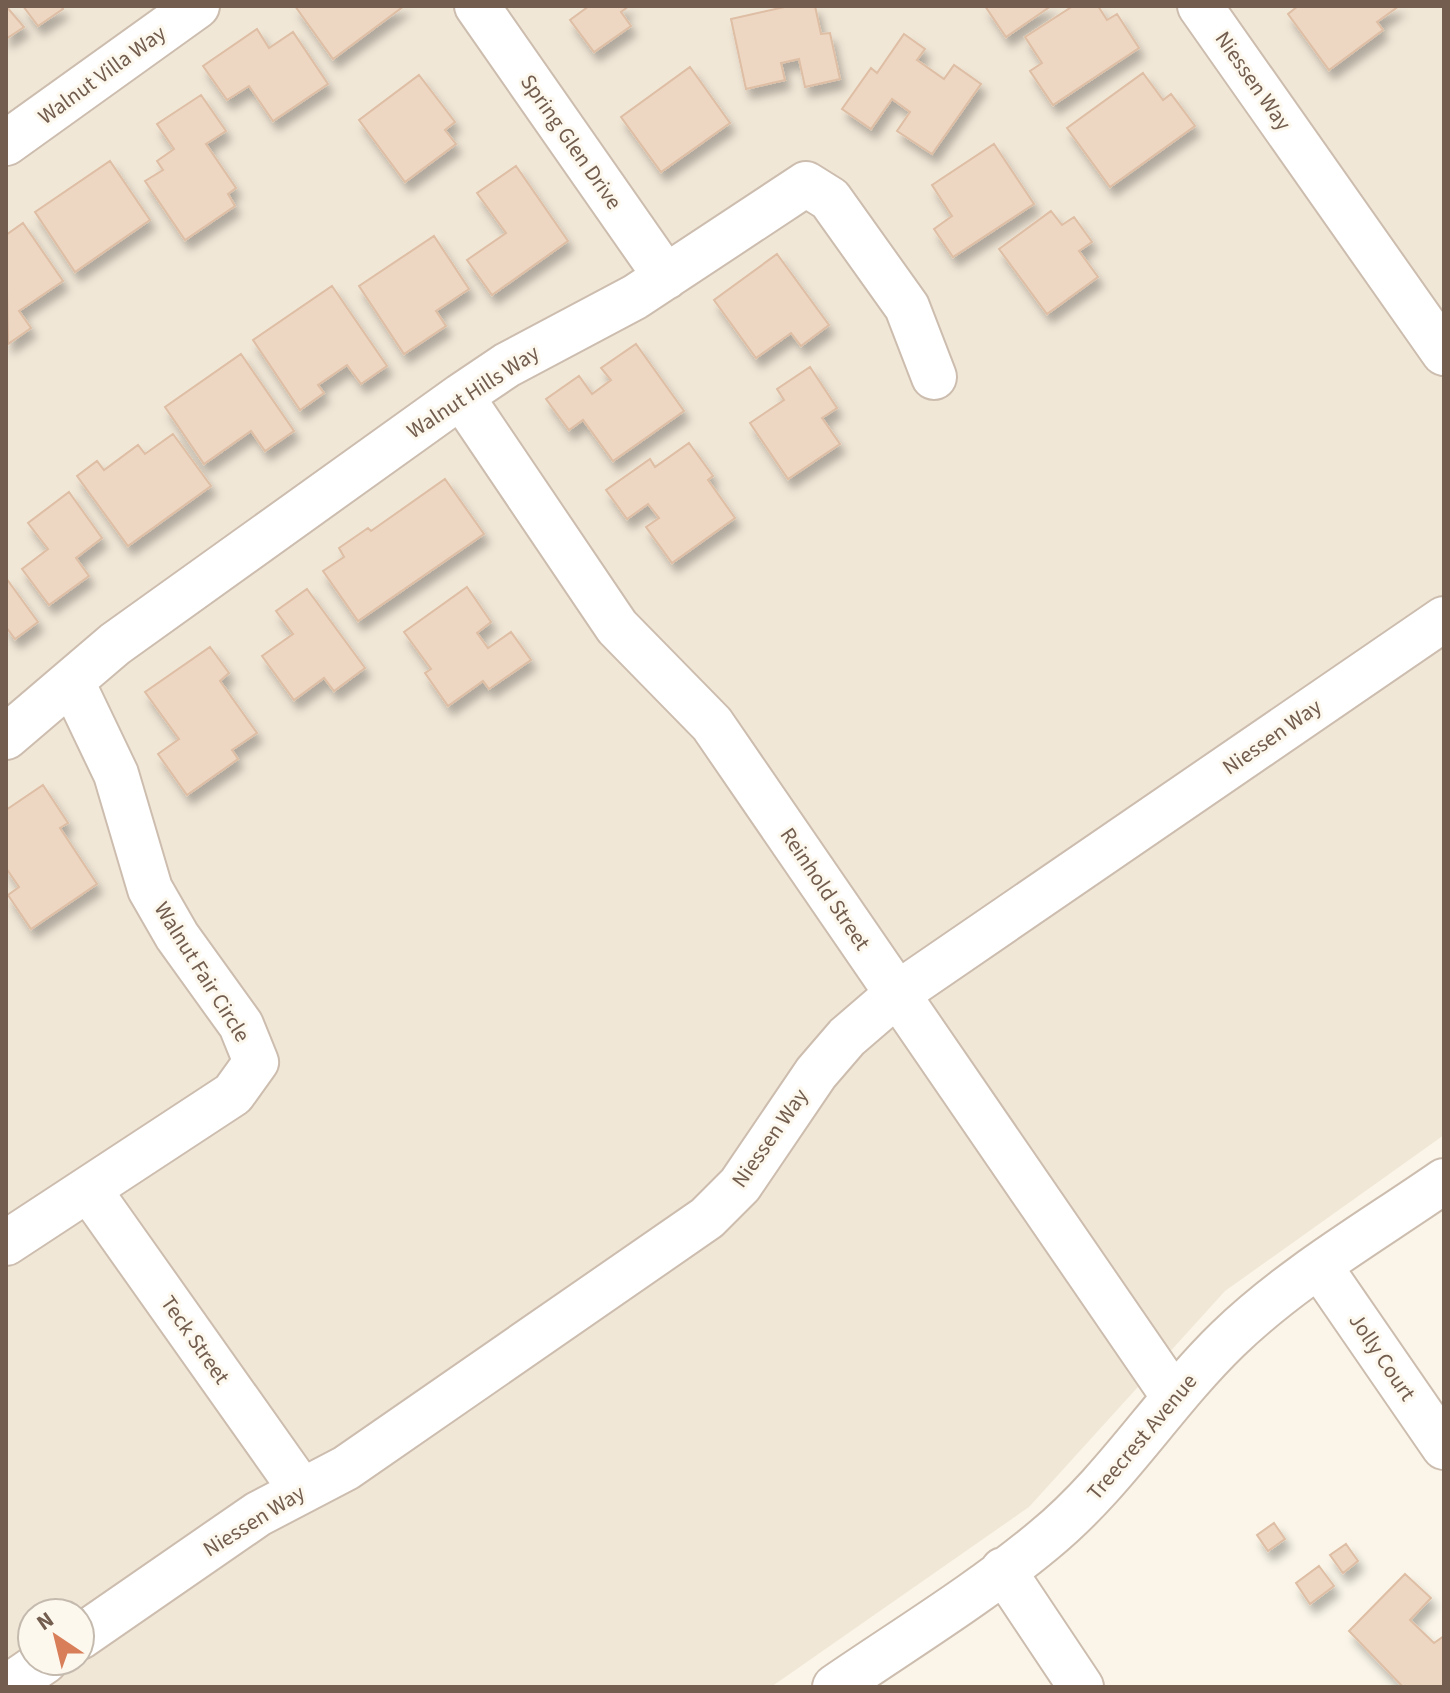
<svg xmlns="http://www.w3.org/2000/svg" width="1450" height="1693" font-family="'Source Sans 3',sans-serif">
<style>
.residential{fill:#f1e7d7;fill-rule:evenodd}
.building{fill:#edd6c2;stroke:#debea4;stroke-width:2;filter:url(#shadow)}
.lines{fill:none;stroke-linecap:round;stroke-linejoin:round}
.minor-casing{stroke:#ccbdaf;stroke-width:48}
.minor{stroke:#fff;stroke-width:44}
.labels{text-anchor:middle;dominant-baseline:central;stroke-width:6;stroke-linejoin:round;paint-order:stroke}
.street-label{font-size:22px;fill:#725d4e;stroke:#fdf8ee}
</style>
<defs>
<filter id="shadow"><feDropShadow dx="5" dy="9" stdDeviation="4" flood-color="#0004"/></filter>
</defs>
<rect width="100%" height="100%" fill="#faf5e8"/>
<!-- residential -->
<path class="residential" d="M6,6H1444V1135L1225,1291L1029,1507L771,1687H6ZM32,1613H80V1661H32Z"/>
<!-- building -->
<path class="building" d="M6,6L24,27L6,39Z
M23,6H61L63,9L38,26Z
M295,6H404L333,59Z
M589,6H629L621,12L631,26L594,52L570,20Z
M789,6H815L821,34L830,33L840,79L805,87L799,59L781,63L785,80L746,89L731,19Z
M985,6H1051L1006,37Z
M1073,6H1098L1107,20L1117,14L1139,48L1053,105L1030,71L1042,63L1025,37Z
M1298,6H1399L1377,22L1383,30L1329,70L1288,14Z
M257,29L269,48L293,32L328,84L273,121L249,86L227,100L203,66Z
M904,34L925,49L917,60L944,79L954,65L981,84L932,154L897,131L910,112L892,99L871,129L842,109L871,68L877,73Z
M690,67L730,123L661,172L621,117Z
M1143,73L1163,100L1171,94L1195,126L1110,187L1067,128Z
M419,75L455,122L445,130L456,144L405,182L359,120Z
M201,95L226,131L206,144L236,188L228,194L235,206L185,240L145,181L163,170L157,161L174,149L157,124Z
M994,144L1034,204L953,257L934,229L952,216L932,185Z
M110,161L150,220L75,272L35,212Z
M516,166L568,241L492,295L467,260L506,233L477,193Z
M1051,211L1062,225L1074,217L1092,242L1079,251L1098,277L1047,314L999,249Z
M23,223L63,281L19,311L31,328L8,344L6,235Z
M434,236L469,289L436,311L446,326L404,354L359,286Z
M777,254L829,325L801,346L791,333L756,358L714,300Z
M332,286L387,366L361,384L347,365L318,385L324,393L300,410L253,340Z
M636,344L684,411L613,461L583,420L569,430L546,399L579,376L592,394L611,380L601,368Z
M241,354L294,431L265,451L251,431L204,464L165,407Z
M810,367L837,408L822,418L840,444L788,479L750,423L784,400L777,389Z
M173,434L211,486L128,546L77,476L97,461L104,470L138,445L145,454Z
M689,443L713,476L708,480L735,518L672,563L646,527L659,518L648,504L627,519L606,490L650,459L655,467Z
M445,479L484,534L358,621L323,571L344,557L339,548L368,528L371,531Z
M69,492L102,538L76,558L89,576L49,605L22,569L48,549L28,523Z
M6,578L38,622L15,639L6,627Z
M467,587L491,622L477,633L488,648L511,632L531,660L489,689L483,681L448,706L425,673L431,669L404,632Z
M307,589L365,668L334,691L324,678L294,700L262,656L293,634L276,611Z
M210,647L229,673L220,681L257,733L232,750L238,759L187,795L158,754L179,739L145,692Z
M43,785L68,823L60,828L97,884L31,929L8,895L19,887L6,868V810Z
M1274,1523L1285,1539L1268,1551L1257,1535Z
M1346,1544L1358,1561L1343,1573L1330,1555Z
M1319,1566L1334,1586L1310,1604L1296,1583Z
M1319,1566L1334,1586L1310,1604L1296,1583Z
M1405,1574L1431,1598L1410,1620L1434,1643L1444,1636V1687H1403L1349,1631Z"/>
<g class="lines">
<defs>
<path id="minor" d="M477,6L666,277
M1200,6L1444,353
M6,143L197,6
M461,396L617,627L712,724L1174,1397
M6,737L115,644L461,396L507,365L635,297L806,184L830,199L907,307L934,377
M89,1190L302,1491
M6,1243L233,1094L256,1062L241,1025L177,936L150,889L116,774L72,682
M1320,1267L1444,1447
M1003,1570L1081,1687
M80,1637L258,1514L346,1468L707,1218L740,1185L816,1073L847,1037L897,994L1444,619
M7,1687L45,1661
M835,1687C905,1639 979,1594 1044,1540C1115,1482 1163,1402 1228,1339C1292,1277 1372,1231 1444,1181"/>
</defs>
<!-- minor casing -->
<use href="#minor" class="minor-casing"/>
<!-- minor -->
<use href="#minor" class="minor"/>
</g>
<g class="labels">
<!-- street labels -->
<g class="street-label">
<text transform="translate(102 75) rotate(-36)">Walnut Villa Way</text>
<text transform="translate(1253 81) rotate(55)">Niessen Way</text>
<text transform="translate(571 142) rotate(55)">Spring Glen Drive</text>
<text transform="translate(473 392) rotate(-33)">Walnut Hills Way</text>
<text transform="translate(1272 737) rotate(-35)">Niessen Way</text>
<text transform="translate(825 889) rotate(56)">Reinhold Street</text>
<text transform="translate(202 972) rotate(58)">Walnut Fair Circle</text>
<text transform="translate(770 1138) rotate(-55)">Niessen Way</text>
<text transform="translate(195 1340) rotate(55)">Teck Street</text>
<text transform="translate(1382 1357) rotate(56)">Jolly Court</text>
<text transform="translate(1142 1437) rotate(-50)">Treecrest Avenue</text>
<text transform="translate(254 1521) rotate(-32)">Niessen Way</text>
</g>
</g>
<!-- border -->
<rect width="1450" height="1693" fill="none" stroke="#725d4e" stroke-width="16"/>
<!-- north arrow -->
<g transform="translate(56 1637) rotate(325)"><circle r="38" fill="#fdf8ee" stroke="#c5baae" stroke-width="2"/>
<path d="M0-6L14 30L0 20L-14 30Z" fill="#d87e59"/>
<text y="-12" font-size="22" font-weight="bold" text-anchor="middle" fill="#725d4e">N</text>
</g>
</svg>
